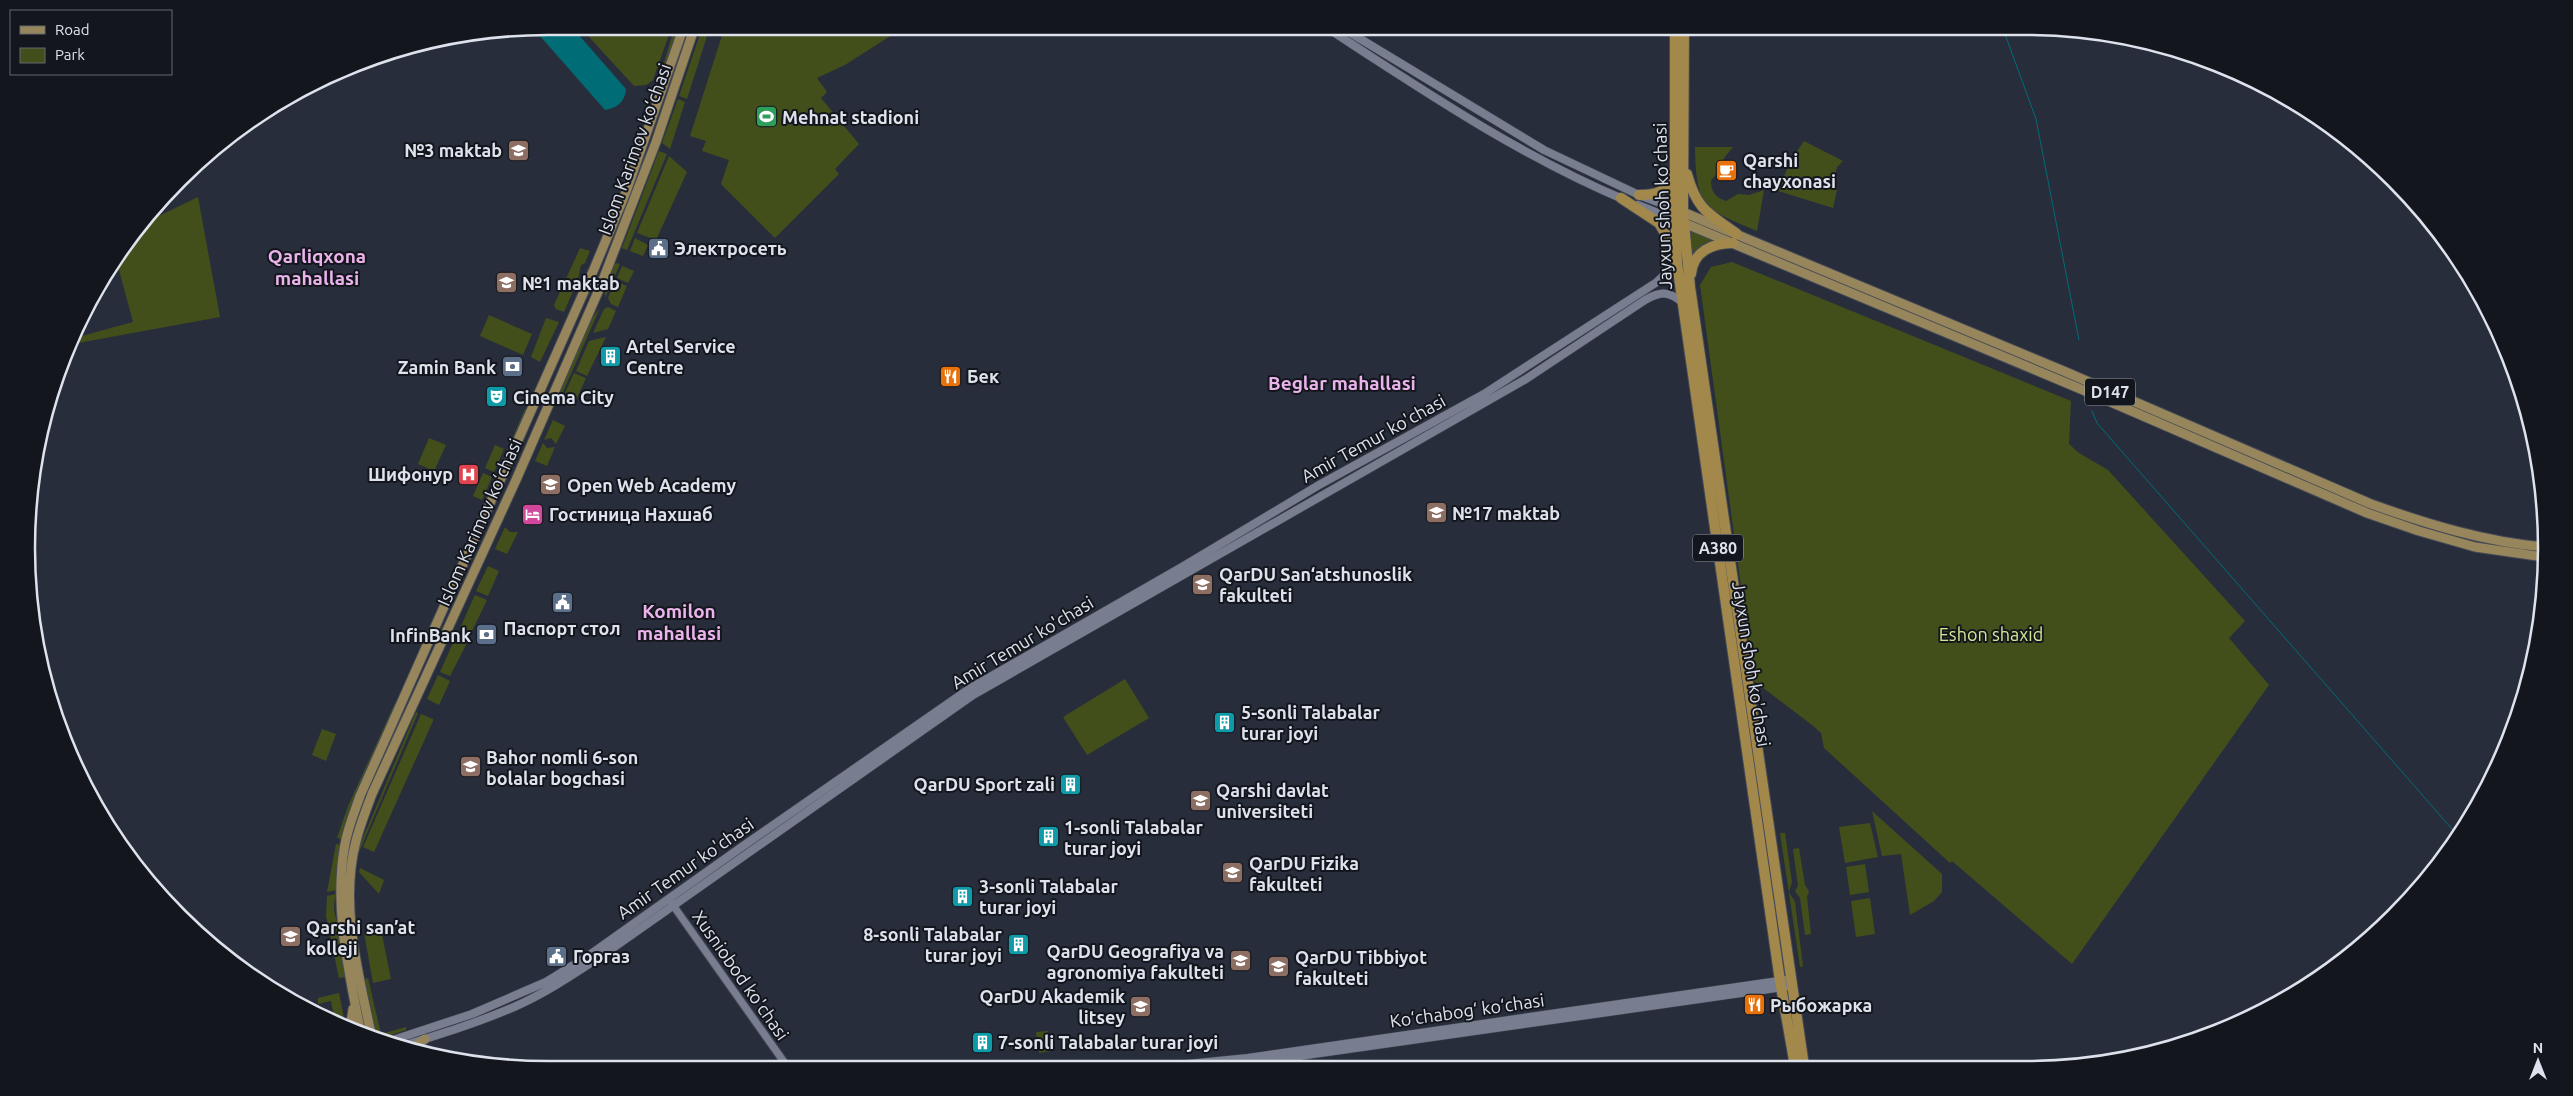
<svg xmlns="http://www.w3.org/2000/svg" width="2573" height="1096" font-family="Ubuntu,sans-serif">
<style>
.green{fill:#434f1b}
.water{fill:#006c75}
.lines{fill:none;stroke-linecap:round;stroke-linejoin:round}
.stream{stroke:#006c75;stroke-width:1}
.tertiary-casing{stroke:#464a57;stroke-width:9}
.secondary-casing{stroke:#464a57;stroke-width:9}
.primary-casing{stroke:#464a57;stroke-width:11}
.trunk-casing{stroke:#464a57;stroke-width:12}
.tertiary{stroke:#787e8f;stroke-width:7}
.secondary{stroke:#787e8f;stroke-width:8}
.primary{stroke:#97865b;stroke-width:9}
.trunk{stroke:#a2884a;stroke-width:10}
.labels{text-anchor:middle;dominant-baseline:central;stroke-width:4;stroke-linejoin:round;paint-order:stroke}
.shield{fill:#13161c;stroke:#a1a5ae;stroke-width:1}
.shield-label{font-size:16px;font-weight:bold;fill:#dee2ec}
.poi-label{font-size:18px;font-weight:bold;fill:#dee2ec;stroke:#13161c;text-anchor:start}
.street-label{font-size:18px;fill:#dee2ec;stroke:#13161c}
.park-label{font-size:18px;fill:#d3ea94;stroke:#13161c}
.neighbourhood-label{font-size:19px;font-weight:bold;fill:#ebb3ec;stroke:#13161c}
.rim{fill:none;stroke:#dee2ec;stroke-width:2.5}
</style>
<rect width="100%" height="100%" fill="#282d3b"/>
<!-- green -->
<path class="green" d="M579,26H672L653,80L646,85L634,86Z
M675,26H680L661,84L657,86Z
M725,26H906L845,65L817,78L827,92L821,98L859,144L835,169L839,174L775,238L721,184L729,160L702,151L706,141L690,136Z
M700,34L707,36L687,99L679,96Z
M678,99L685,102L670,149L662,143Z
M1804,141L1843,161L1837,167L1832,187L1837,190L1833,208L1778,191L1790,162Z
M1695,147H1733L1724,158L1722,169L1711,180C1711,192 1715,197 1726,201L1738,194L1749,195L1764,190L1757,231C1704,209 1696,207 1695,147Z
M659,151L667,154L627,250L622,248Z
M669,156L687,172L656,240L637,233Z
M198,197L220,317L78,343V337L133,322L119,270L105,273L138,226Z
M1688,230L1712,240L1701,245L1690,260Z
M635,238L648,245L643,256L630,251Z
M580,248L590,251L585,263L581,265L578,279L564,312L556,309L554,305Z
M1732,262L2071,401L2069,444L2079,453L2108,470L2245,621L2229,638L2269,685L2072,964L1952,861L1950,863L1824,748L1821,733L1812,725L1754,681L1700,285L1711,267Z
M617,263L620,264L605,298V286L614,264Z
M622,266L634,271L628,283L617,278Z
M615,281L627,286L618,307L611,304L608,298Z
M608,307L616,311L608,329L593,333L604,309Z
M600,308L559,401L556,400L592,318Z
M489,315L532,334L523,355L480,336Z
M546,318L559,322L540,362L531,357Z
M606,337L587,376L576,371L589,341Z
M574,373L586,378L573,407L561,402Z
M525,409L528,410L488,502L485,501Z
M553,420L565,426L556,444L551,438L544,440Z
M429,438L446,445L434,471L418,464Z
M543,443L547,448L555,447L547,466L535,461Z
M495,445L504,449L494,472L485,468Z
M483,473L492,477L482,500L473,496Z
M505,527L510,532H518L507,554L495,549Z
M488,566L499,571L488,596L476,591Z
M475,595L487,600L471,633L460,628Z
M457,634L469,639L450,676L440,672Z
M438,675L450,681L439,705L427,699Z
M1125,679L1149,718L1087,755L1063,717Z
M395,703L397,704L352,804L342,839L337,838L348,806Z
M416,712L418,713L359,852H357Z
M421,714L433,719V721L374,852L363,847Z
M322,729L336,734L326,761L312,755Z
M1872,811L1942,874V892L1934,901L1910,915L1901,854L1882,856Z
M1870,823L1878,857L1845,863L1839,827Z
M1780,833H1785L1792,882L1789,892L1795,902L1803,966L1800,967Z
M336,844L341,845L336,873L337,890L327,892Z
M1799,848L1805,885L1809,891L1807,897L1811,934L1805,935L1800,898L1795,891L1798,886L1793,849Z
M1865,864L1869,892L1850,895L1846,867Z
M360,868L384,880L379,894L359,872Z
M336,894C331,911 337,918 340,933C342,947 344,962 346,977L339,978L326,916L327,896Z
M1870,898L1875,934L1856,937L1851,901Z
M381,930L391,979L373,983L364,933Z
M368,978L381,1034L406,1027V1030L382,1038L376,1033L364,979Z
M339,993L345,1023L344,1026L335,1022L331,1001L318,1004V998Z
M1048,1031L1051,1051L1039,1053L1036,1032Z"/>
<!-- water -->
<path class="water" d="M548,26H571L626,89C625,102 617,108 605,110L533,28Z"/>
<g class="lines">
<!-- stream -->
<path class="stream" d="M2002,26L2036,119L2079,340
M2092,411L2097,423L2459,837"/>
<defs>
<path id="tertiary" d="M670,901L789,1069"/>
<path id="secondary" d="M1324,26C1421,89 1518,155 1625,200
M1339,26L1544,150L1639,195L1679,210
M1638,205L1678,221
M384,1043L472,1014L546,982L588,956L743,846L969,689L1182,567L1319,485L1484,394L1657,282L1677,263
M399,1047C438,1035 477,1023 514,1007C546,993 574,974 603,955L973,695L1526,379L1645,300C1661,291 1669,291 1683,303
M1148,1068L1248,1058L1785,980
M1216,1068L1791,986"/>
<path id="primary" d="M1683,212L2066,372L2371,504C2427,524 2485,542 2545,547
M1684,223L2083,390L2367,513L2419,531L2475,547L2544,557
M350,1028L353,1009
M361,1034C349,972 333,906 345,844C348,827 355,811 360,796L594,269L626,192L684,26
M372,1038C359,976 339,905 356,841C360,825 366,810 372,794L516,480L601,285L656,142L695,26
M409,1050L425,1039"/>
<path id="trunk" d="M1675,26V208L1677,263L1780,981L1795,1066
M1684,26L1683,212L1690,287L1804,1066
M1687,174C1697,210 1708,213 1737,234
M1639,195C1657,195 1668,192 1672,173
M1621,198L1659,223L1675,250
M1691,274C1693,251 1713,243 1733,243"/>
</defs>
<!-- tertiary casing -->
<use href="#tertiary" class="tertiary-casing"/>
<!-- secondary casing -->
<use href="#secondary" class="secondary-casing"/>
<!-- primary casing -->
<use href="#primary" class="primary-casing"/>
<!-- trunk casing -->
<use href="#trunk" class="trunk-casing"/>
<!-- tertiary -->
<use href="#tertiary" class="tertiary"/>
<!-- secondary -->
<use href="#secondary" class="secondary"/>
<!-- primary -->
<use href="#primary" class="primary"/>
<!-- trunk -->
<use href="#trunk" class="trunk"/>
</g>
<!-- icons -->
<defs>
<symbol id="stadium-square" viewBox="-11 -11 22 22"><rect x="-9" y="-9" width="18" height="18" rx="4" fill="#2e9e5b" stroke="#13161c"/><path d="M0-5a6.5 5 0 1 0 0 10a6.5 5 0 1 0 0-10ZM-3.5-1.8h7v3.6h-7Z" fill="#fff"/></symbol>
<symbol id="school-square" viewBox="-11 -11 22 22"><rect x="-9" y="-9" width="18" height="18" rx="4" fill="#8d6e63" stroke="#13161c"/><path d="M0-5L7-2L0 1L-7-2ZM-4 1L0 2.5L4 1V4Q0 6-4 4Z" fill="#fff"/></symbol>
<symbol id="cafe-square" viewBox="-11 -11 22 22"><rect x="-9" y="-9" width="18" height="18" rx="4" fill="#e8710a" stroke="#13161c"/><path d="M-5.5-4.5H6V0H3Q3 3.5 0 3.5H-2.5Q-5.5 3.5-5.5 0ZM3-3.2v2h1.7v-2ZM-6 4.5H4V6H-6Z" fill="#fff"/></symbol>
<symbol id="civic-square" viewBox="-11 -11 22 22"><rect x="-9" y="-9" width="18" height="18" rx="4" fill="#5c6f8a" stroke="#13161c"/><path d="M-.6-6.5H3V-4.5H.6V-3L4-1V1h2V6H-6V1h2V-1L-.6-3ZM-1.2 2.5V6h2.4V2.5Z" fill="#fff"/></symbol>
<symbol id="building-square" viewBox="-11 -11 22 22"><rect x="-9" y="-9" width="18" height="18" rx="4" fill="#0f9aa8" stroke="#13161c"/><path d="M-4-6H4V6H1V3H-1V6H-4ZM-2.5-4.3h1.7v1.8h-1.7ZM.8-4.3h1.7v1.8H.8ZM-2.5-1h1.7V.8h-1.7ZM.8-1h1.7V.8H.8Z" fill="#fff"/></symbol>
<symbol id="bank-square" viewBox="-11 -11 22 22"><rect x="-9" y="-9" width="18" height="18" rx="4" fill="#5c6f8a" stroke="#13161c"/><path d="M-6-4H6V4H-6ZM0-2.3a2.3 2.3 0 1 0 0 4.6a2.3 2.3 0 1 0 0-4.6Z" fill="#fff"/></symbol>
<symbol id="restaurant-square" viewBox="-11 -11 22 22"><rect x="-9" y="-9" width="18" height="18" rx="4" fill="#e8710a" stroke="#13161c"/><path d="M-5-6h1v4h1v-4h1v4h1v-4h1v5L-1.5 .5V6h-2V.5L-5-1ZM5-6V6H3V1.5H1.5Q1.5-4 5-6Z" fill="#fff"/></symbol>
<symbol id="theatre-square" viewBox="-11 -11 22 22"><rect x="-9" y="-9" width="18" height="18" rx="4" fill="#0f9aa8" stroke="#13161c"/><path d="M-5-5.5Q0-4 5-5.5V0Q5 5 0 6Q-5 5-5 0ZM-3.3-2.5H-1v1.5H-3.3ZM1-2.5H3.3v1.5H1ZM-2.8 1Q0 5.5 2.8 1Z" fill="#fff"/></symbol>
<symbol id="hospital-square" viewBox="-11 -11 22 22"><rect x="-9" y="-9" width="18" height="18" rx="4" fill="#e0444e" stroke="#13161c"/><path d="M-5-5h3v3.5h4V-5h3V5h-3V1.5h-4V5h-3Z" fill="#fff"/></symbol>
<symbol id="university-square" viewBox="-11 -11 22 22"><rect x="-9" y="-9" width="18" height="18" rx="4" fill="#8d6e63" stroke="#13161c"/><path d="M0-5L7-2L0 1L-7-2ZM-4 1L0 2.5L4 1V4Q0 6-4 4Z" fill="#fff"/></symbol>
<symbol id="hotel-square" viewBox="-11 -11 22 22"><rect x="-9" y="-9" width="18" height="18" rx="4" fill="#d1479c" stroke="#13161c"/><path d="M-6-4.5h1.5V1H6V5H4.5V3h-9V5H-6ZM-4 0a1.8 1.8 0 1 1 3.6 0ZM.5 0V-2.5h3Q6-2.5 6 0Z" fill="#fff"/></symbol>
</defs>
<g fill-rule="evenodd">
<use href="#stadium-square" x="754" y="104" width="25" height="25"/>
<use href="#school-square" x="506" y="138" width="25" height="25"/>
<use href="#cafe-square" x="1714" y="158" width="25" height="25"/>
<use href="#civic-square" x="646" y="236" width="25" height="25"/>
<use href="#school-square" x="494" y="270" width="25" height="25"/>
<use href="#building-square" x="598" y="344" width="25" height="25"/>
<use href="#bank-square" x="500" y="354" width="25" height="25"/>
<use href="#restaurant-square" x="938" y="364" width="25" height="25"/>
<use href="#theatre-square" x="484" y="384" width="25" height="25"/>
<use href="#hospital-square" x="456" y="462" width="25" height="25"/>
<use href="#university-square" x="538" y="472" width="25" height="25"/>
<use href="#school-square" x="1424" y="500" width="25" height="25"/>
<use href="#hotel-square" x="520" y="502" width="25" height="25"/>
<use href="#university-square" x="1190" y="572" width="25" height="25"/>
<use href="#civic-square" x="550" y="590" width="25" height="25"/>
<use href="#bank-square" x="474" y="622" width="25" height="25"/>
<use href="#building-square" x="1212" y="710" width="25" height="25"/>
<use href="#school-square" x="458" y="754" width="25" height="25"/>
<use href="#building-square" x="1058" y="772" width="25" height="25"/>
<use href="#university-square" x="1188" y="788" width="25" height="25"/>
<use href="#building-square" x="1036" y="824" width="25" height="25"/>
<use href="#university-square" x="1220" y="860" width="25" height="25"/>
<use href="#building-square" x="950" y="884" width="25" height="25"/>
<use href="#university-square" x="278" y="924" width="25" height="25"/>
<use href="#building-square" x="1006" y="932" width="25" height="25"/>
<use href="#civic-square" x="544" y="944" width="25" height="25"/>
<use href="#university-square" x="1228" y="948" width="25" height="25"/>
<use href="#university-square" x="1266" y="954" width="25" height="25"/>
<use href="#restaurant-square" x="1742" y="992" width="25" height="25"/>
<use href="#school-square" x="1128" y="994" width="25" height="25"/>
<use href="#building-square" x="970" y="1030" width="25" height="25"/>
</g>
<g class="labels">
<!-- shield labels -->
<g class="shield">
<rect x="2085" y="378.5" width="50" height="27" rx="4"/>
<rect x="1693" y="534.5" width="50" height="27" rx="4"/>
</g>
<g class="shield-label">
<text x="2110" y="392">D147</text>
<text x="1718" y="548">A380</text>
</g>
<!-- poi labels -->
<g class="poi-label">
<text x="782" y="117">Mehnat stadioni</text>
<text x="502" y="150" text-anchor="end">№3 maktab</text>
<text x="1743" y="160">Qarshi<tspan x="1743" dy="21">chayxonasi</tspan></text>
<text x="674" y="248">Электросеть</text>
<text x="522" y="283">№1 maktab</text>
<text x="626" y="346">Artel Service<tspan x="626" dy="21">Centre</tspan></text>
<text x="496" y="367" text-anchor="end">Zamin Bank</text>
<text x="967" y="376">Бек</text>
<text x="513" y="397">Cinema City</text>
<text x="453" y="474" text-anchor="end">Шифонур</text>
<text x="567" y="485">Open Web Academy</text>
<text x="1452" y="513">№17 maktab</text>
<text x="549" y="514">Гостиница Нахшаб</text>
<text x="1219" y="574">QarDU San‘atshunoslik<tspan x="1219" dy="21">fakulteti</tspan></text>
<text x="562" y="628" text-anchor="middle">Паспорт стол</text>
<text x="471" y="635" text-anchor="end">InfinBank</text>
<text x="1241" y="712">5-sonli Talabalar<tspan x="1241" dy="21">turar joyi</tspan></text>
<text x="486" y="757">Bahor nomli 6-son<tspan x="486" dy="21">bolalar bogchasi</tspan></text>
<text x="1055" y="784" text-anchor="end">QarDU Sport zali</text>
<text x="1216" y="790">Qarshi davlat<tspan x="1216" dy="21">universiteti</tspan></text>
<text x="1064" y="827">1-sonli Talabalar<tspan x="1064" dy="21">turar joyi</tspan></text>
<text x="1249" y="863">QarDU Fizika<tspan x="1249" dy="21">fakulteti</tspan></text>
<text x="979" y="886">3-sonli Talabalar<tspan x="979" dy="21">turar joyi</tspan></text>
<text x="306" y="927">Qarshi san’at<tspan x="306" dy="21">kolleji</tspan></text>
<text x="1002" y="934" text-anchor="end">8-sonli Talabalar<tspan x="1002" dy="21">turar joyi</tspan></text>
<text x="1224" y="951" text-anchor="end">QarDU Geografiya va<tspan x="1224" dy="21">agronomiya fakulteti</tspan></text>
<text x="573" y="956">Горгаз</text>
<text x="1295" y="957">QarDU Tibbiyot<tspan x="1295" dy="21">fakulteti</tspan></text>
<text x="1125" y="996" text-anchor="end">QarDU Akademik<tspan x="1125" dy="21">litsey</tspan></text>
<text x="1770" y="1005">Рыбожарка</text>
<text x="998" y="1042">7-sonli Talabalar turar joyi</text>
</g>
<!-- street labels -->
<g class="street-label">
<text transform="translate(634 149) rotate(-70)">Islom Karimov ko‘chasi</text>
<text transform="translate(1662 206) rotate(-92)">Jayxun shoh ko'chasi</text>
<text transform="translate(1373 438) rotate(-29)">Amir Temur ko'chasi</text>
<text transform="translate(479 522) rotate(-66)">Islom Karimov ko‘chasi</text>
<text transform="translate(1022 642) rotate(-31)">Amir Temur ko'chasi</text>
<text transform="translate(1752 664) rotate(81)">Jayxun shoh ko'chasi</text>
<text transform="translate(685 868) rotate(-35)">Amir Temur ko'chasi</text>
<text transform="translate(741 975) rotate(55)">Xusniobod ko'chasi</text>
<text transform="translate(1467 1010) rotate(-8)">Ko‘chabog‘ ko‘chasi</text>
</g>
<!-- park labels -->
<g class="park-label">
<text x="1991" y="634">Eshon shaxid</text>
</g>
<!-- neighbourhood labels -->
<g class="neighbourhood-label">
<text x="317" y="256">Qarliqxona<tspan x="317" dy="22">mahallasi</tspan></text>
<text x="1342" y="383">Beglar mahallasi</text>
<text x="679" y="611">Komilon<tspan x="679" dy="22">mahallasi</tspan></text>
</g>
</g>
<!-- crop -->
<path d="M0 0H2573V1096H0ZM548 35H2025A513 513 0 0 1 2538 548V548A513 513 0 0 1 2025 1061H548A513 513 0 0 1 35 548V548A513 513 0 0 1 548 35Z" fill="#13161c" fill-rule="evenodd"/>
<path class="rim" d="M548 35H2025A513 513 0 0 1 2538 548V548A513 513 0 0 1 2025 1061H548A513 513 0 0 1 35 548V548A513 513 0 0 1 548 35Z"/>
<!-- legend -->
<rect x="10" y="10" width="162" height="65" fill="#13161c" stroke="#64686f"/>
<rect x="20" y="26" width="25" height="8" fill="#97865b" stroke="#64686f"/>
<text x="55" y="35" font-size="15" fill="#dee2ec">Road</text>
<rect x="20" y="48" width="25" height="15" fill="#434f1b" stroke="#64686f"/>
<text x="55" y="60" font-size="15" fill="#dee2ec">Park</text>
<!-- north arrow -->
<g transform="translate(2538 1061)" stroke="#13161c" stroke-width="4" paint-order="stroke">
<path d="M0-4L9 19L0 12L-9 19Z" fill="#dee2ec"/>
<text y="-8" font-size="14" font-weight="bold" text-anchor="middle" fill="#dee2ec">N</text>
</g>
</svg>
